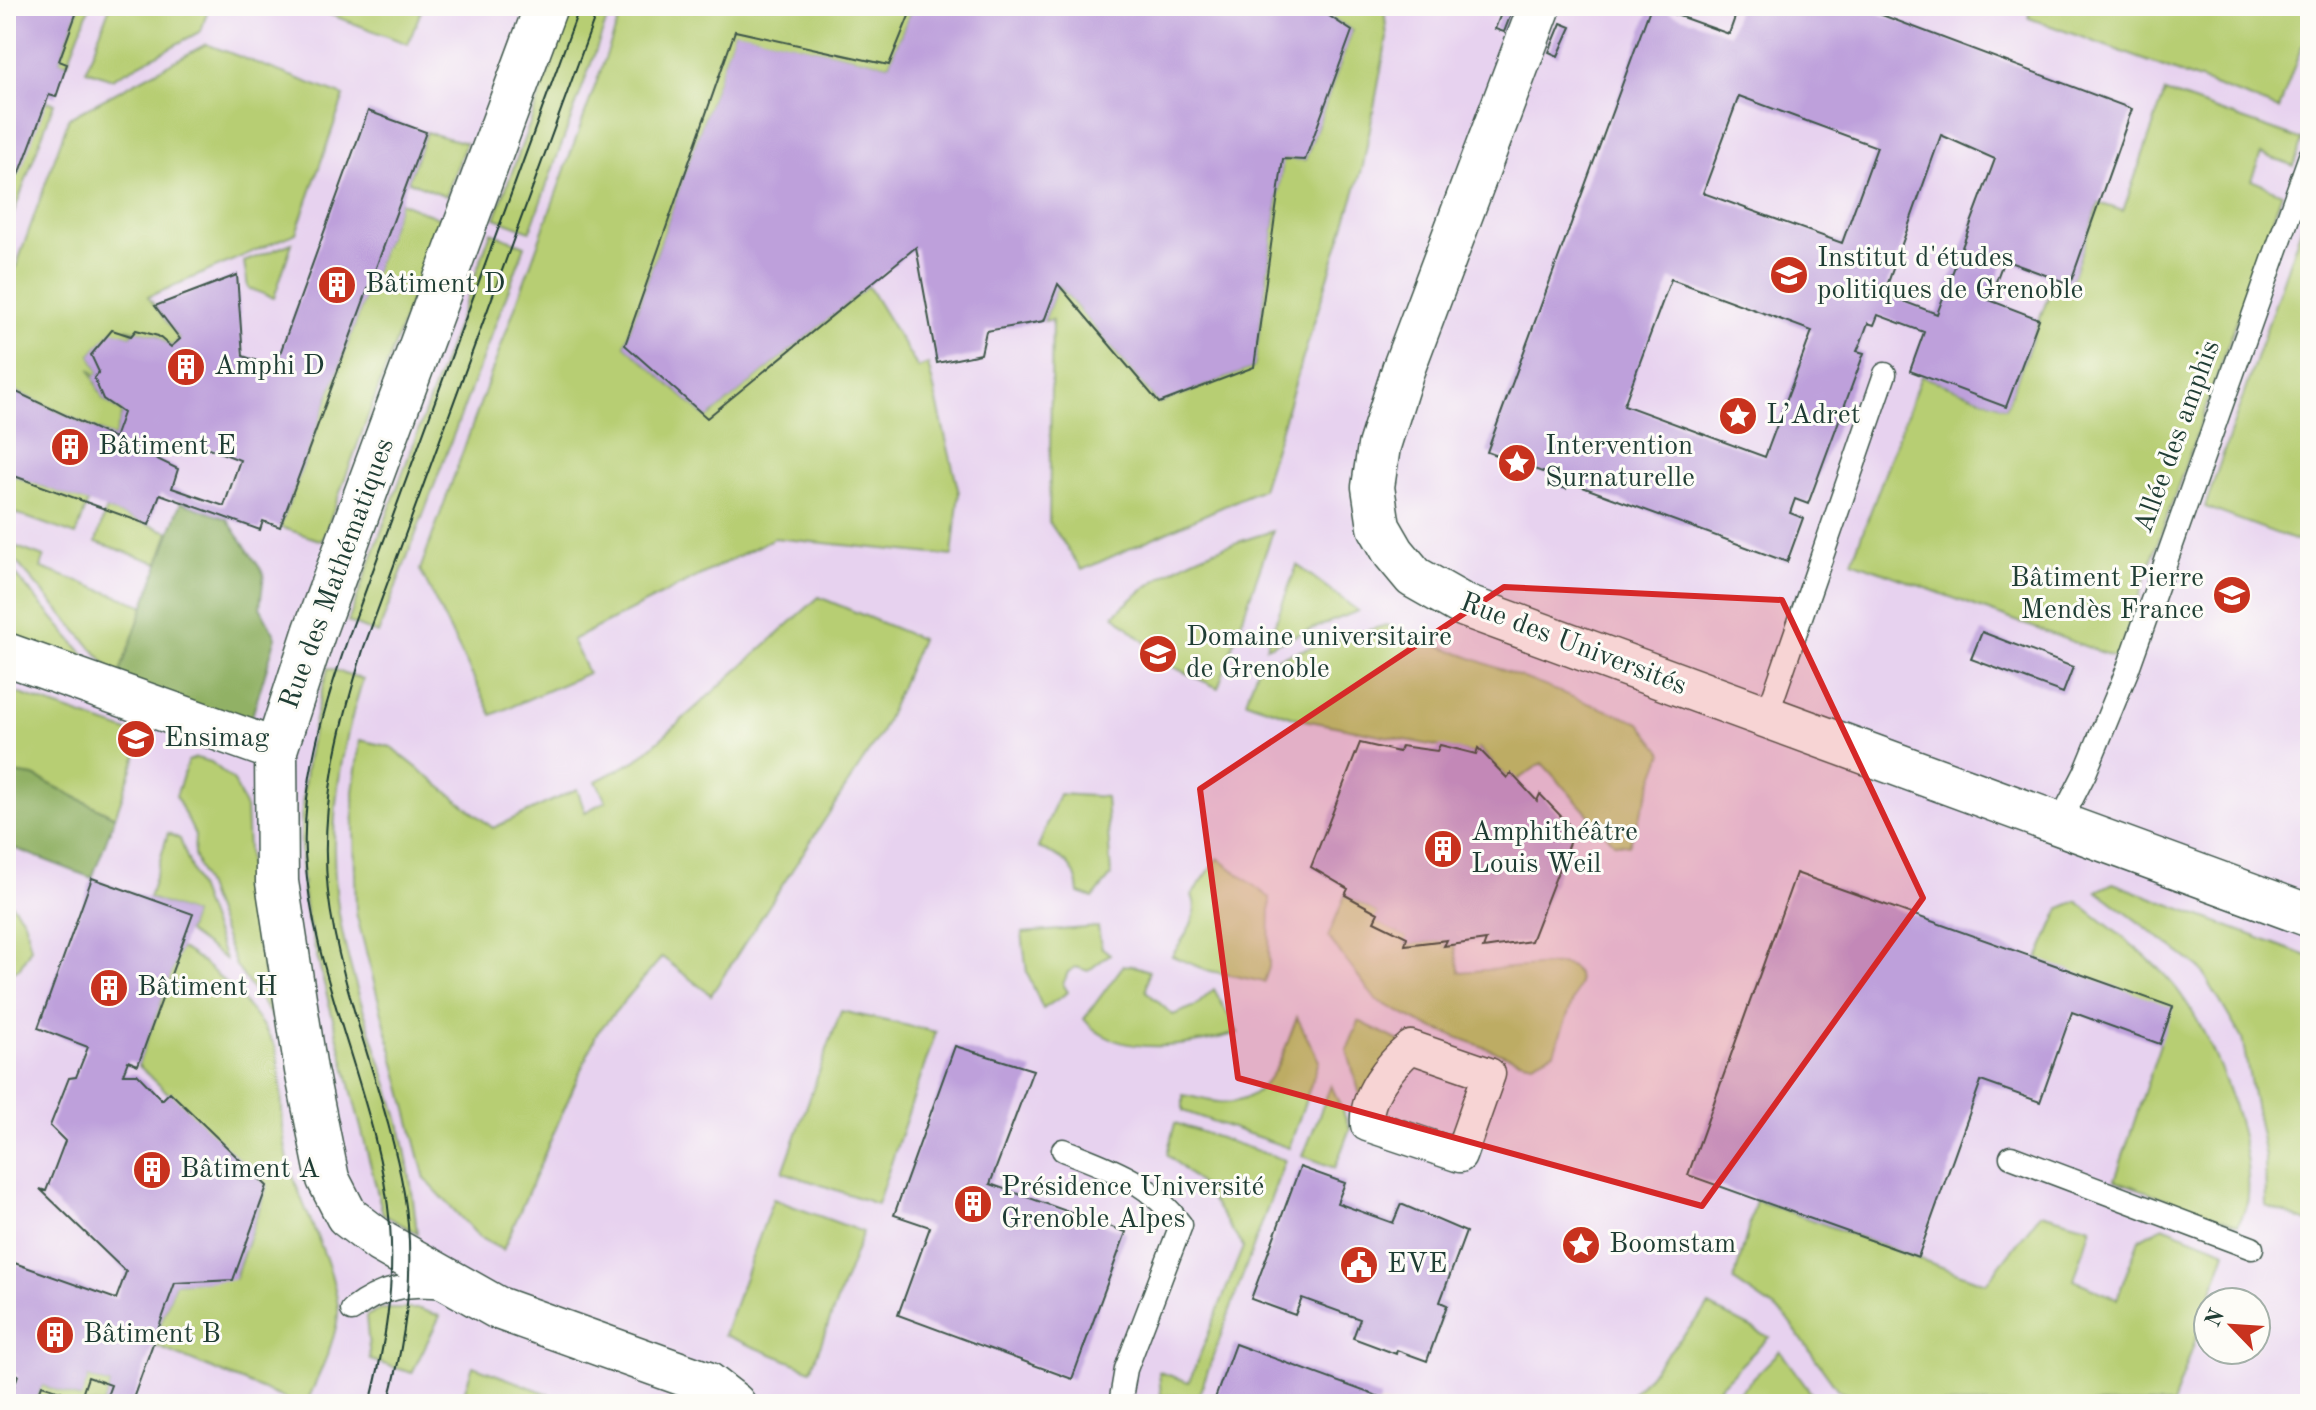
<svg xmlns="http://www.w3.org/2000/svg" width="2316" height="1410" font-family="'Old Standard TT',serif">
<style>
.built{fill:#e7d2ef;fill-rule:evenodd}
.green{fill:#b7ce73;stroke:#6b8654;stroke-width:2}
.forest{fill:#91b165;stroke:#58774c;stroke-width:2}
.building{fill:#bea0db;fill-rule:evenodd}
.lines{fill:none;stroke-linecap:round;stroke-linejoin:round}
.service-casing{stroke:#3e564a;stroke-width:25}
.pedestrian-casing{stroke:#3e564a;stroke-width:35}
.minor-casing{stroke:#3e564a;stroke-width:45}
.service{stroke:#fff;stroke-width:22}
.pedestrian{stroke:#fff;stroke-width:32}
.minor{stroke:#fff;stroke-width:42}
.tram{stroke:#1f3d34;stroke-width:2}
.marked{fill:#d62828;fill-opacity:0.2;stroke:#d62828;stroke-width:6;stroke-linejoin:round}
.labels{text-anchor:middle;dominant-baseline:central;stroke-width:6;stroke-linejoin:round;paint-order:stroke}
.poi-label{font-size:28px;fill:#1f3d34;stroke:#fdfcf7;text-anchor:start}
.street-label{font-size:28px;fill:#1f3d34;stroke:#fdfcf7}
</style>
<rect width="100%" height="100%" fill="#fdfcf7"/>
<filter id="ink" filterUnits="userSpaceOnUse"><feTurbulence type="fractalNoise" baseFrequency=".0125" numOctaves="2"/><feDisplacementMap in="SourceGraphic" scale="16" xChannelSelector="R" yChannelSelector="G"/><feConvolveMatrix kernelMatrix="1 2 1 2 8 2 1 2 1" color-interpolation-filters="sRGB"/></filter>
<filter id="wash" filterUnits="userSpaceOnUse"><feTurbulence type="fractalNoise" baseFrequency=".006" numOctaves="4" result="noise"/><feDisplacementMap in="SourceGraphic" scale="32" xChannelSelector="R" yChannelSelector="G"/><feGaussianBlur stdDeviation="1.8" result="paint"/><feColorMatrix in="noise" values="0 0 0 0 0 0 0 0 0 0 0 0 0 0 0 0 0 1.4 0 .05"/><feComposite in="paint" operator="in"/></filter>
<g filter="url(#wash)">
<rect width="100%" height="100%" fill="#ede5c8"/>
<!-- built -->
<path class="built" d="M6,6H2310V1404H6ZM2208,1302H2256V1350H2208Z"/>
<!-- green -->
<path class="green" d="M79,6H90L67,64L59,61Z
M110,6H209L201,31L112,79L86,70Z
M308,6H423L408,44Z
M573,6H612L530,231L495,218Z
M624,6H913L889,65L735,32L625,345L707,418L868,286L918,368L928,364L959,493L952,556L774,538L572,640L588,673L492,715L420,570Z
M1314,6H1384L1387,38L1363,166L1262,489L1082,570L1049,522L1052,320L1044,321L1058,284L1159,403L1254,367L1283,159L1305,160L1352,31Z
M2029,6H2310V47L2302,45L2279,109L2029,18Z
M206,44L344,96L296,233L148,297L180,339L171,347L158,336L126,328L134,332L131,336L112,331L91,355L99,372L96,376L90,369L103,399L123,413L114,438L6,387V295L69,118Z
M2165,92L2302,140L2294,166L2261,154L2251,180L2282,193L2117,658L1852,561L1921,376L2006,407L2055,279L2070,284L2099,203L2123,211Z
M46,101L54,103L6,234V170Z
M426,132L466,143L446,196L408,181Z
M400,202L441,219L322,541L280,527Z
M2310,202V546L2205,507Z
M491,232L525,246L378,634L348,622Z
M292,243L274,298L248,288L244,262Z
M6,473L88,502L76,535L6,510Z
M106,509L169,532L158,563L96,542Z
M1273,531L1218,688L1173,667L1114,615C1168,564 1204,552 1273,531Z
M6,543L44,557L41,568L145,606L118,678L6,550Z
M6,563L98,671L6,638Z
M1297,565L1358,611L1266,647Z
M819,597L921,639L881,733L711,995L662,957L597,1033L503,1250L480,1238L425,1179L356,913L353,792L360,740L391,747L493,828L577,789L585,812L606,801L596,781L637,760Z
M1386,625L1640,723L1663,753L1629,845L1614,843L1542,763L1517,780L1507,778L1479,748L1476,754L1300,719L1246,701L1259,663Z
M328,668L363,679C336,762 325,845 342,931C355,995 381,1056 398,1119C408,1156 413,1194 417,1233L383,1214L306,913C293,828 305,750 328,668Z
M6,689L143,737L115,817L34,776L6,772Z
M196,758L211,762L234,781L246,809L251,912L273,1018L236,966L194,855L195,835L176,796L188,761Z
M1059,794L1106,797L1111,876L1093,898L1079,893C1077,865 1062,856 1038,848Z
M168,833L180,839L225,959L187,932L193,914L149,898Z
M1218,858L1270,898L1269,967L1264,982L1206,970L1172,956C1183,937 1202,917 1192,895Z
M2113,883L2310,957V1223L2266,1206L2265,1157L2242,1039L2201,969L2097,891Z
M1345,895L1378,913L1375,921L1407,937L1405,945L1447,940L1445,946L1454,945L1460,972L1562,964C1575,967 1579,971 1579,984L1554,1052L1533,1063L1519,1060L1424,1025L1376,1000L1328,937Z
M6,897L24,920L31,948L19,969L6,973Z
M2077,901C2108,927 2144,951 2170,981C2210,1025 2253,1137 2248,1196C2248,1206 2242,1216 2238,1225L2115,1180L2160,1044L2038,959L2060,908Z
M1098,927L1101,947L1110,954L1088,971L1076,967L1068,972L1063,984L1068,992L1043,1009L1027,973L1022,933Z
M180,948C207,959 272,1026 277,1054C284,1089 279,1128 289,1163C302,1211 332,1256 338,1306C341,1331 316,1381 306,1404H298L153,1345L175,1283L235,1278L267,1186L138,1065Z
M1131,965L1149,971L1146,991L1173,1015L1196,1006L1214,989L1238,1033C1195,1045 1116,1061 1084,1019L1123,966Z
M841,1011L936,1032L877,1204L783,1172Z
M1297,1017L1319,1061L1289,1148L1183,1111V1095C1197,1097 1219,1105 1233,1102C1273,1095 1285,1049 1297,1017Z
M1359,1021L1411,1047L1366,1115L1347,1050Z
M1331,1085L1350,1128L1335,1168L1303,1156Z
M1175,1123L1285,1160L1199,1395L1161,1396L1159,1372L1189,1382L1243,1247L1203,1187L1167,1154Z
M773,1199L863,1232L811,1370L724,1335Z
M1756,1200L1986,1283L2041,1213L2091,1227L2074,1280L2117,1299L2139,1239L2163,1226L2226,1251L2173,1404H1878L1838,1390L1784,1315L1734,1281Z
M1709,1306L1769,1337L1702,1404H1623Z
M380,1309H420L440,1316L412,1373L370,1360L366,1316Z
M1780,1351L1819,1404H1742L1735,1396Z
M473,1366L549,1394L545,1404H460Z
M88,1377L111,1385L104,1404H35L42,1385L80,1398Z"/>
<!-- forest -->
<path class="forest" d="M181,502L227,519L264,574L260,607L276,637L247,733L118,678Z
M6,772L34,776L115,817L92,878L6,845Z"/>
<g id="blocks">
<!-- building -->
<path class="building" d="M6,6H79L59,61L67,64L56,97L49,95L19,175L6,170Z
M913,6H1314L1352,31L1305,160L1283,159L1254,367L1159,403L1058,284L1044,321L986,331L981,354L937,363L916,247L707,418L625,345L735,31L889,65Z
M1504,6H1514L1504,32L1495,29Z
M1651,6L1729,34L1739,6H1858L2132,109L2070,284L2004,260L1989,300L2039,319L2006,407L1910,371L1924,332L1878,315L1874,325L1868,323L1861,342L1857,351L1864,353L1808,504L1795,499L1790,513L1803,518L1787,562L1569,482L1566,489L1548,482L1551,475L1487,452ZM1739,96L1877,147L1842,243L1703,193ZM1941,135L1995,159L1937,314L1884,294ZM1671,279L1812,331L1765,457L1624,405Z
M1561,23L1571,27L1558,56L1549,52Z
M368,111L426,132L280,527L263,521L260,530L160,494L149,525L6,473V387L114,438L123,413L103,399L94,378L99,372L91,355L112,330L131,336L136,330L158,336L171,347L180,339L155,306L237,275L243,356L275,367ZM193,442L240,460L224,506L172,488L178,469L153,457L164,445L185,451Z
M1982,632L2073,667L2063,693L1971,659Z
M1360,743L1399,752L1401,746L1437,751L1440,745L1476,754L1478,748L1507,778L1511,773L1537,801L1540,794L1574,830L1531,941L1483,948L1486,940L1444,946L1447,940L1405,945L1407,937L1374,921L1378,913L1345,895L1348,889L1311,867Z
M1796,873L2173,1007L2160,1044L2072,1012L2040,1102L1981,1081L1918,1257L1688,1175Z
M92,878L193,914L138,1065L128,1061L123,1074H137L162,1100L170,1092L267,1186L233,1280L175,1283L131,1404H104L111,1385L88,1377L81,1398L42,1385L35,1404H8L18,1375L6,1371V1260L116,1299L126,1272L40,1189L46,1191L65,1141L50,1126L69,1078L76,1077L88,1047L38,1028Z
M955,1046L1033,1070L990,1184L1126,1232L1072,1379L898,1315L930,1227L894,1215Z
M1300,1167L1345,1183L1337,1203L1393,1223L1401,1204L1466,1232L1440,1302L1447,1305L1427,1361L1397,1350L1396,1354L1353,1338L1360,1319L1302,1298L1295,1315L1251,1299Z
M1235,1344L1380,1397L1378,1404H1213Z"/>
</g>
</g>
<g filter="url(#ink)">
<use href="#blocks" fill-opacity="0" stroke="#3e564a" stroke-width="2"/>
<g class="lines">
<defs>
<path id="service" d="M1766,718L1885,374
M2059,824L2085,773L2127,671L2310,156
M1063,1150C1113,1170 1148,1180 1181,1225L1126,1369L1120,1404
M2011,1157L2252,1248
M352,1310C380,1288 408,1283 444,1287"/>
<path id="pedestrian" d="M1411,1047L1489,1074L1460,1156L1367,1125C1364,1096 1391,1064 1411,1047Z"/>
<path id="minor" d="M546,6L315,630L276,750L277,882L306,1070L328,1179L347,1216L381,1242L498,1308L707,1383L734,1404
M1540,6L1403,370L1379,446L1373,487L1379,527L1394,553L1414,577L1465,606L2310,916
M6,654L276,750"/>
</defs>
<!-- service casing -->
<use href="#service" class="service-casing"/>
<!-- pedestrian casing -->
<use href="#pedestrian" class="pedestrian-casing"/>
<!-- minor casing -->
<use href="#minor" class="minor-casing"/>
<!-- service -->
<use href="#service" class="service"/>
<!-- pedestrian -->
<use href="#pedestrian" class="pedestrian"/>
<!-- minor -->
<use href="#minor" class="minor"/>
<!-- tram -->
<path class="tram" d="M370,1404C385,1344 395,1287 390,1225C379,1098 312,982 305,854C302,780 323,710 347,641L580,6
M388,1404C407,1335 416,1264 404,1193C386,1091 340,995 328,892C319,806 339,729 364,647L599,6"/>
</g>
</g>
<!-- marked area -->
<path class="marked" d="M1504,587L1782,600L1923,898L1702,1206L1238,1078L1200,789Z"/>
<!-- icons -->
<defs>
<symbol id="university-disc" viewBox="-11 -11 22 22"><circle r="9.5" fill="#c8321e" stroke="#fdfcf7"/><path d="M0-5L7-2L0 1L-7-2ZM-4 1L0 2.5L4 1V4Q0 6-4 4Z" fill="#fff"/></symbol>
<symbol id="building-disc" viewBox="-11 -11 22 22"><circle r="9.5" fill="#c8321e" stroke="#fdfcf7"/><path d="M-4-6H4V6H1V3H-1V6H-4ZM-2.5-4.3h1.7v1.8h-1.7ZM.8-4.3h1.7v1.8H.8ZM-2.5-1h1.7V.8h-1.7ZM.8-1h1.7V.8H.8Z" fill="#fff"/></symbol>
<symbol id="sight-disc" viewBox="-11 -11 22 22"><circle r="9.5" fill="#c8321e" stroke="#fdfcf7"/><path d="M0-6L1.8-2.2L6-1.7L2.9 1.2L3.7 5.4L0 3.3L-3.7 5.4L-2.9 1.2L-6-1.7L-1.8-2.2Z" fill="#fff"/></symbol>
<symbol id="civic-disc" viewBox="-11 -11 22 22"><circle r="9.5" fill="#c8321e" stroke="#fdfcf7"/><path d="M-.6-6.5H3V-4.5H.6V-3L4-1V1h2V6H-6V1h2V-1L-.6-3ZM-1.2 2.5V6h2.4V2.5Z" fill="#fff"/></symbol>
</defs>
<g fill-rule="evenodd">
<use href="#university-disc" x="1767" y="253" width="44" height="44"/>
<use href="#building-disc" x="315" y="263" width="44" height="44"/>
<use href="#building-disc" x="164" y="345" width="44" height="44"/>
<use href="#sight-disc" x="1716" y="394" width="44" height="44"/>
<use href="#building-disc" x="48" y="425" width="44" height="44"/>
<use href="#sight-disc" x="1495" y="441" width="44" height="44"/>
<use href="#university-disc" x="2210" y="573" width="44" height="44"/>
<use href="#university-disc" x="1136" y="632" width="44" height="44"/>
<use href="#university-disc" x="114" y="717" width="44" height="44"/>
<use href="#building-disc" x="1421" y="827" width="44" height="44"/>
<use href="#building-disc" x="87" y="966" width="44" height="44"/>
<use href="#building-disc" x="130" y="1148" width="44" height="44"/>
<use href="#building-disc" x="951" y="1182" width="44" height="44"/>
<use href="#sight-disc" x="1559" y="1223" width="44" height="44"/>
<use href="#civic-disc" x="1337" y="1243" width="44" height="44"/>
<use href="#building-disc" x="33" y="1313" width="44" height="44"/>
</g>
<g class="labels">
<!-- poi labels -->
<g class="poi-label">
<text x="1817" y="259">Institut d'études<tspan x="1817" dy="32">politiques de Grenoble</tspan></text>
<text x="365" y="285">Bâtiment D</text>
<text x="214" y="367">Amphi D</text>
<text x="1766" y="416">L’Adret</text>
<text x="98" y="447">Bâtiment E</text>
<text x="1545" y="447">Intervention<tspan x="1545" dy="32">Surnaturelle</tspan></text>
<text x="2204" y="579" text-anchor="end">Bâtiment Pierre<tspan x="2204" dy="32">Mendès France</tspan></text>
<text x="1186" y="638">Domaine universitaire<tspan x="1186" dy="32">de Grenoble</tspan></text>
<text x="164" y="739">Ensimag</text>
<text x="1471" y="833">Amphithéâtre<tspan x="1471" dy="32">Louis Weil</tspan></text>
<text x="137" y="988">Bâtiment H</text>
<text x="180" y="1170">Bâtiment A</text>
<text x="1001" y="1188">Présidence Université<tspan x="1001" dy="32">Grenoble Alpes</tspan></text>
<text x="1609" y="1245">Boomstam</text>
<text x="1387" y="1265">EVE</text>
<text x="83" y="1335">Bâtiment B</text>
</g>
<!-- street labels -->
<g class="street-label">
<text transform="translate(2178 437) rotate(-70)">Allée des amphis</text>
<text transform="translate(338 574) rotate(-70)">Rue des Mathématiques</text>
<text transform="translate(1573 645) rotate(21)">Rue des Universités</text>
</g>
</g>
<!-- margin -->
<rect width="2316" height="1410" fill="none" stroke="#fdfcf7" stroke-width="32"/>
<!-- north arrow -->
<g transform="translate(2232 1326) rotate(295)"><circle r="38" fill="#fdfcf7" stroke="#a4b0a9" stroke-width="2"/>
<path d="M0-6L14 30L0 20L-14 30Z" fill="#c8321e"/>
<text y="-12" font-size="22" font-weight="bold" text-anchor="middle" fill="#1f3d34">N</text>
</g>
</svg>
